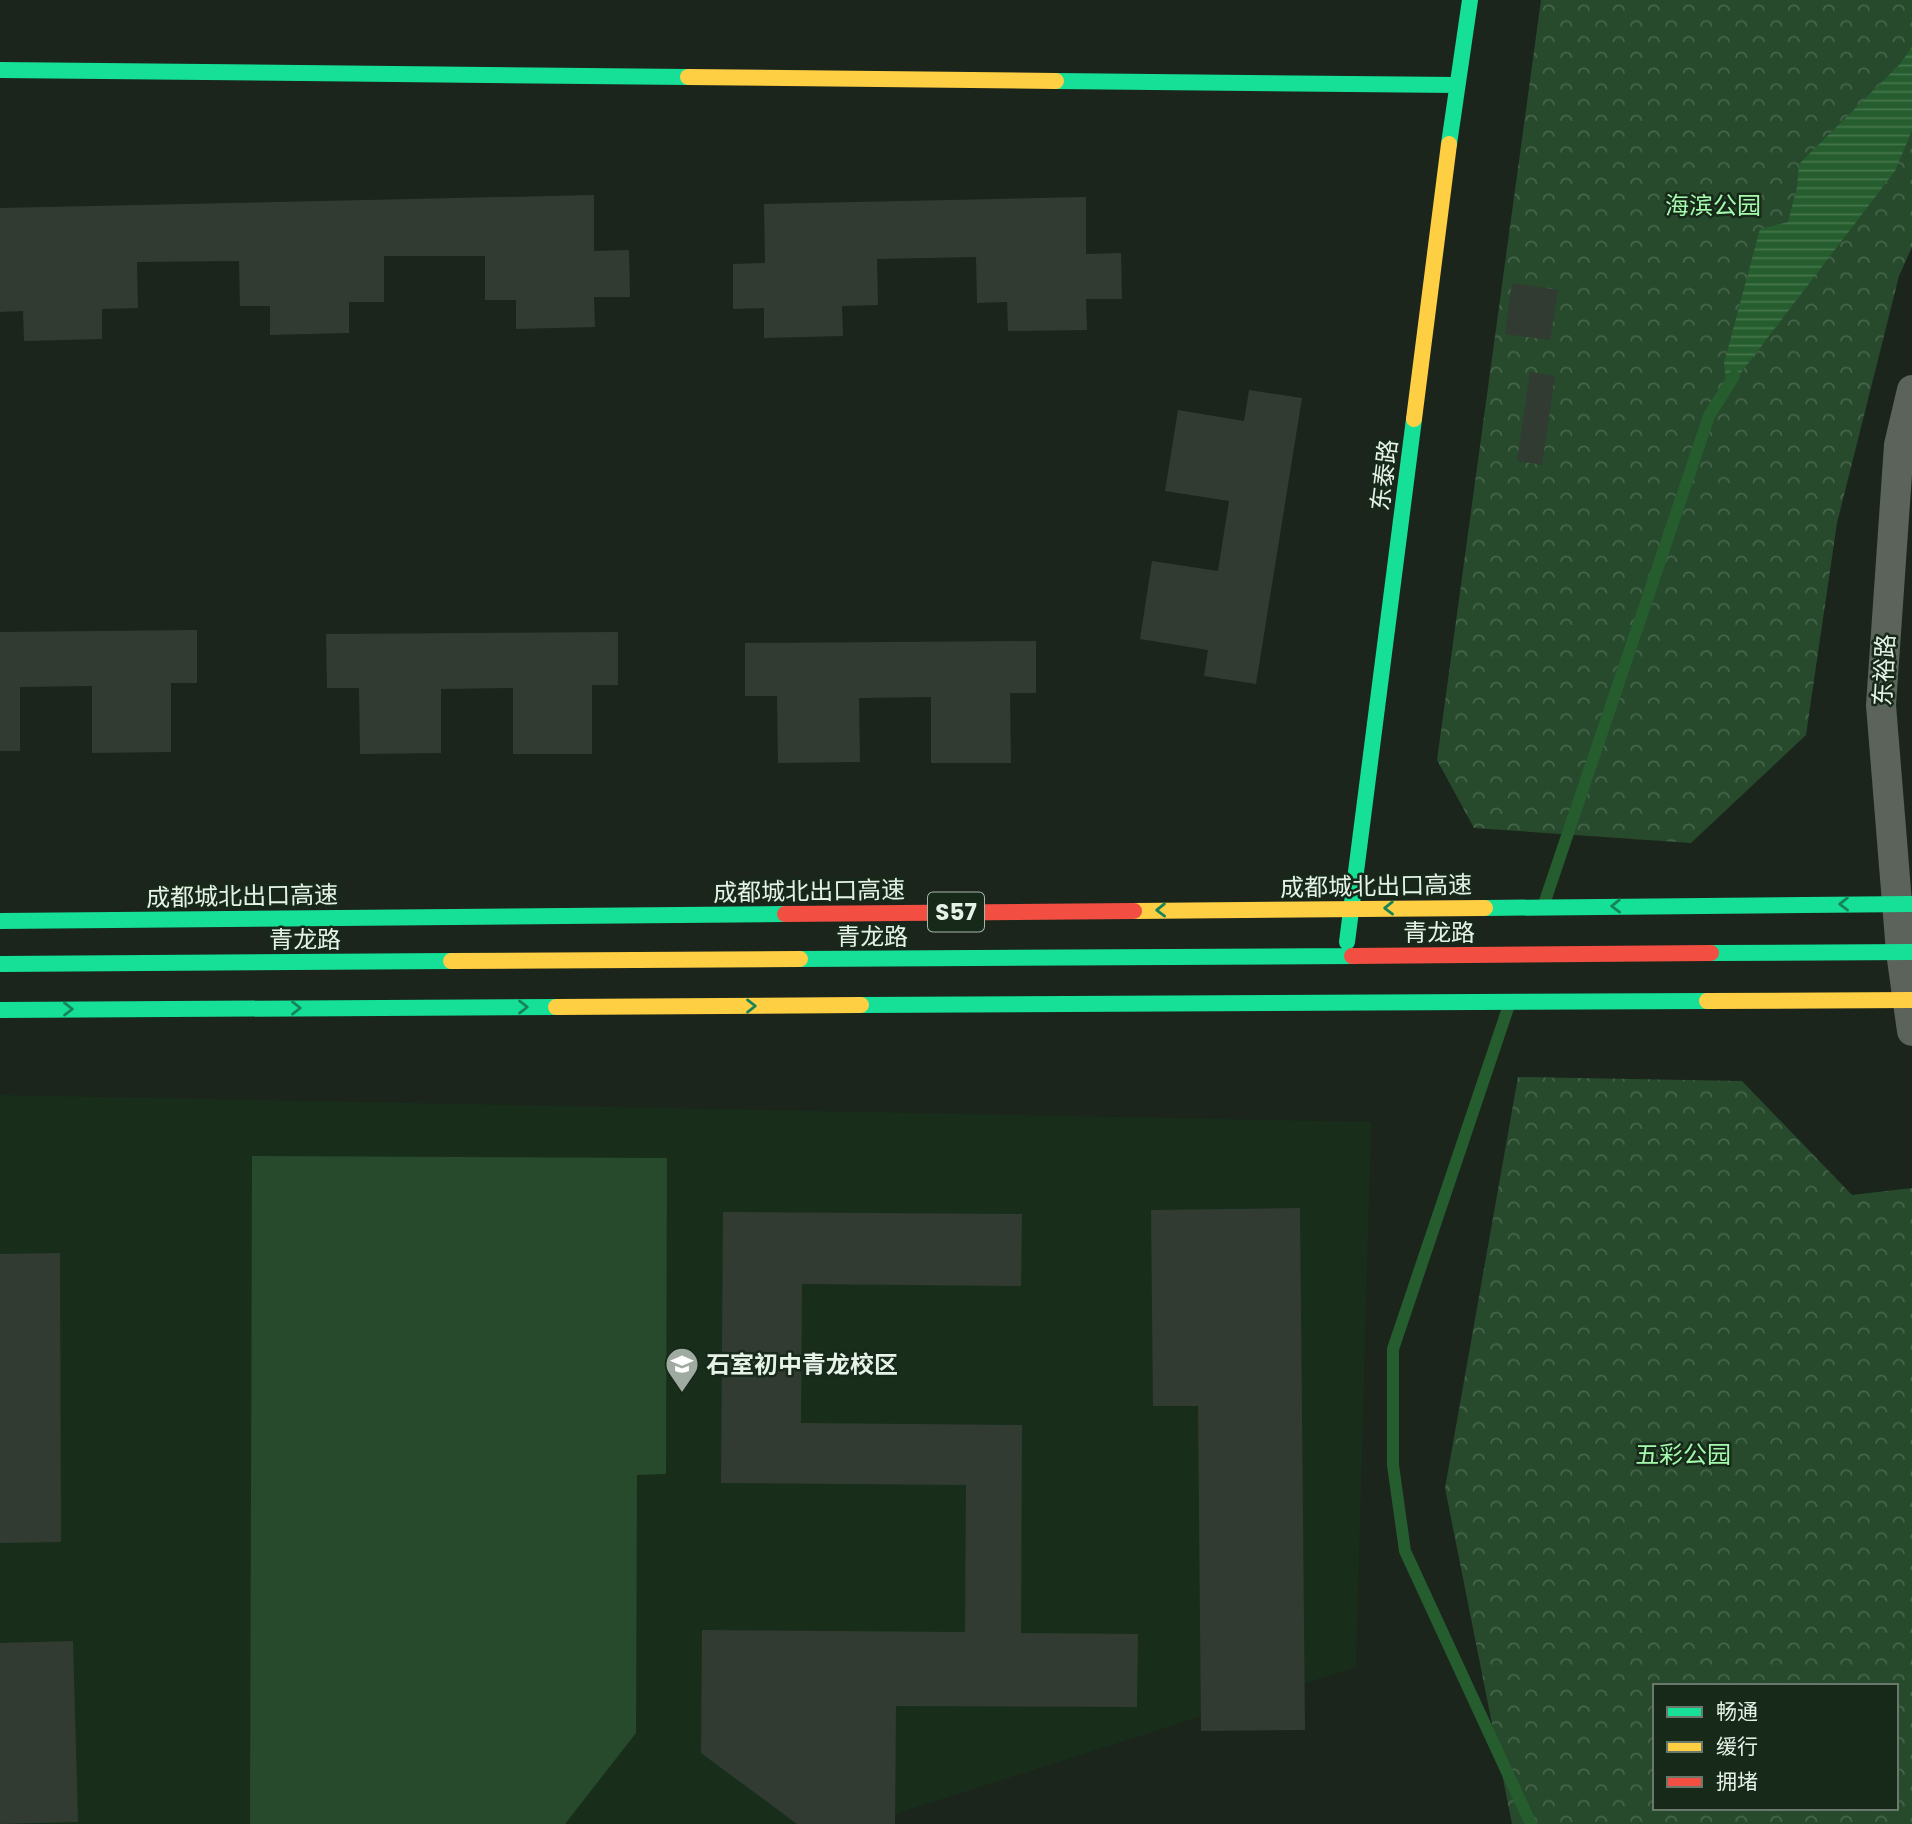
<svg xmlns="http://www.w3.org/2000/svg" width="1912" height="1824" font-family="Poppins,'Noto Sans SC',sans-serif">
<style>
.built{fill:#182e1b}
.forest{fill:url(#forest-crowns);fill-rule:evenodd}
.garden{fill:#274a2c}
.water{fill:url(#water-rules)}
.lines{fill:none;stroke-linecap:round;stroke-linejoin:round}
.stream{stroke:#255d2e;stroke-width:12}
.building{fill:#323b32}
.street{stroke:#5b635b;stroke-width:30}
.fast{stroke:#16e098;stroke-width:16}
.slow{stroke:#ffcf43;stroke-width:16}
.jam{stroke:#f24e42;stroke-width:16}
.fast-bridge{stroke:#16e098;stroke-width:16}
.slow-bridge{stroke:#ffcf43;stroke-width:16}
.jam-bridge{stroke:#f24e42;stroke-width:16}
.oneway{stroke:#168458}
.labels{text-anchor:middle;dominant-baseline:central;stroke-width:5;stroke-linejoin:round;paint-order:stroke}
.shield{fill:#172919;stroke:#a8b6a9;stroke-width:2}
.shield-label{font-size:23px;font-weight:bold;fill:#e6f2e7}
.park-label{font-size:24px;fill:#a5faae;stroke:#172919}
.street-label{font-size:24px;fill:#e6f2e7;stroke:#172919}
.poi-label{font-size:24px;font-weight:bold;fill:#e6f2e7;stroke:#172919;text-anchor:start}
</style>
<defs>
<pattern id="forest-crowns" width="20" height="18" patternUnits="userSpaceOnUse" patternTransform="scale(1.75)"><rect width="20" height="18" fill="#274a2c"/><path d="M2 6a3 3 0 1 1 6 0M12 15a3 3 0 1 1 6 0" fill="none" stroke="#46654b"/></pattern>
<pattern id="water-rules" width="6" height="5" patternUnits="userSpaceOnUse" patternTransform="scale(1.75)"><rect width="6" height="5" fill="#255d2e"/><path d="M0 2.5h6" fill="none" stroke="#45754c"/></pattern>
</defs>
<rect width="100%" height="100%" fill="#1b251c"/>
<!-- built -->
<path class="built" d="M0,1095L1371,1122L1356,1667L864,1824H0Z"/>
<!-- forest -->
<path class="forest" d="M1541,0H1912V247L1899,276L1837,523L1806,735L1691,843L1474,828L1437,760Z
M1518,1077L1742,1081L1852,1195L1912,1188V1824H1512L1445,1488ZM1655,1686H1896V1808H1655Z"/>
<!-- garden -->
<path class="garden" d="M252,1156L667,1158L666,1474L637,1475L636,1733L565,1824H250Z"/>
<!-- water -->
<path class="water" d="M1912,47V130L1895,171L1727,391L1724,363L1760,229L1788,222L1797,187L1799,164L1900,64Z"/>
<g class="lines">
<!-- stream -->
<path class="stream" d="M1544,904L1709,416L1734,376
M1508,1008L1393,1349V1465L1405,1551L1531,1824"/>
</g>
<!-- building -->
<path class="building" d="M594,195V251L629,250L630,297H594L595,327L516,329V300H485V256H384V302H349V333L270,335V306H240L239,261L137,262L138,308L102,309V339L24,341L23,311L0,312V208Z
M1086,197V254L1121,253L1122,299H1086L1087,330L1008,331L1007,302L977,303L976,257L877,259L878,305L842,306L843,336L764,338V308L733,309V264L765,263L764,204Z
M1512,283L1558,290L1550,340L1505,334Z
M1530,372L1555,376L1542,465L1517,461Z
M1249,390L1302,398L1256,684L1204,676L1208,650L1140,639L1152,561L1218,571L1229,501L1165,491L1178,410L1244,421Z
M197,630V683H171V752L92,753V686L20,687V751H0V632Z
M618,632V685H592V754H513V688L441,689V753L360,754L359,688H327L326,634Z
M1036,641V693H1010L1011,763H931V697L859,698L860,762L778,763L777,696H745V643Z
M1300,1208L1305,1730L1201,1731L1198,1406H1153L1151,1210Z
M723,1212L1022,1214L1021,1286L802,1284L801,1423L1022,1425L1021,1633L1138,1634L1137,1707L896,1706L895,1824H797L701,1753L702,1630L965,1632L966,1485L721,1483Z
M60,1253L61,1542L0,1543V1254Z
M73,1641L78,1822L0,1824V1643Z"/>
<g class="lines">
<!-- street -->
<path class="street" d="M1912,390L1899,445L1881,705L1901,952L1912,1031"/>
<!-- fast -->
<path class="fast" d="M0,70L688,77
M1056,81L1457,85
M1449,144L1470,0
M1347,942L1414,419
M1711,953L1912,952
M800,959L1352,956
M0,964L451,961"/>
<!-- slow -->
<path class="slow" d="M688,77L1056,81
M1414,419L1449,144
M451,961L800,959"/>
<!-- jam -->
<path class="jam" d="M1352,956L1711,953"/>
<!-- fast-bridge -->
<path class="fast-bridge" d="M1485,908L1912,904
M0,921L785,914
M861,1005L1707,1001
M0,1010L556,1007"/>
<!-- slow-bridge -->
<path class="slow-bridge" d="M1134,911L1485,908
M1707,1001L1912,1000
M556,1007L861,1005"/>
<!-- jam-bridge -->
<path class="jam-bridge" d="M785,914L1134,911"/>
</g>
<!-- one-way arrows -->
<defs><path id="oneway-chevron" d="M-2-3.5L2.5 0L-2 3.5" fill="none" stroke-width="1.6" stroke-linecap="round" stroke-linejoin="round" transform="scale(1.75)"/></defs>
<g class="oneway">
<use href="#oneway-chevron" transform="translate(1844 904) rotate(179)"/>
<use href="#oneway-chevron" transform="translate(1616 906) rotate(179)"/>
<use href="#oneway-chevron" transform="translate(1389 908) rotate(179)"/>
<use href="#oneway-chevron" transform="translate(1161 910) rotate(179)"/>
<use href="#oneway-chevron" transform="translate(751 1006)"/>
<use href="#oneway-chevron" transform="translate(523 1007)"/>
<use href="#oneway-chevron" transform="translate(296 1008)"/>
<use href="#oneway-chevron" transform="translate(68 1009)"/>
</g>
<!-- icons -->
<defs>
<symbol id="school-pin" viewBox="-11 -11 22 30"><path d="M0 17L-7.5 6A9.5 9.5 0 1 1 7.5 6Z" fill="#9faaa0" stroke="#172919"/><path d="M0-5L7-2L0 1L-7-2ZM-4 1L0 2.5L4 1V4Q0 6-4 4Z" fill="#fff"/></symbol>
</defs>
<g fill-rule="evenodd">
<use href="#school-pin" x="663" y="1345" width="38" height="52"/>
</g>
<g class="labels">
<!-- shield labels -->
<rect class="shield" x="928" y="892.5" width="56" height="39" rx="5"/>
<g class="shield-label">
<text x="956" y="912">S57</text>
</g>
<!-- park labels -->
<g class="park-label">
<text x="1713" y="205">海滨公园</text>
<text x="1683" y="1454">五彩公园</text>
</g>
<!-- street labels -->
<g class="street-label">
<text transform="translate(1384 475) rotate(-83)">东泰路</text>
<text transform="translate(1884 670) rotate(-87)">东裕路</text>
<text transform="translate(1376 886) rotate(-1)">成都城北出口高速</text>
<text transform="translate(809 891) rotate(-1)">成都城北出口高速</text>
<text transform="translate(242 896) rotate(-1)">成都城北出口高速</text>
<text x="1439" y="932">青龙路</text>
<text x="872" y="936">青龙路</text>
<text x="305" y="939">青龙路</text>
</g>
<!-- poi labels -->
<g class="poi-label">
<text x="706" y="1364">石室初中青龙校区</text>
</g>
</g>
<!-- legend -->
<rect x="1653" y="1684" width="245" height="126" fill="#172919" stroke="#6a796b" stroke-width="2"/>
<rect x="1667" y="1707" width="35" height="10" fill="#16e098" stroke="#6a796b" stroke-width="2"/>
<text x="1716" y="1719" font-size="21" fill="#e6f2e7">畅通</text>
<rect x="1667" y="1742" width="35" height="10" fill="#ffcf43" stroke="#6a796b" stroke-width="2"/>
<text x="1716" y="1754" font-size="21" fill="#e6f2e7">缓行</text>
<rect x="1667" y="1777" width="35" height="10" fill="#f24e42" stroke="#6a796b" stroke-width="2"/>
<text x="1716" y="1789" font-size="21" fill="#e6f2e7">拥堵</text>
</svg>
